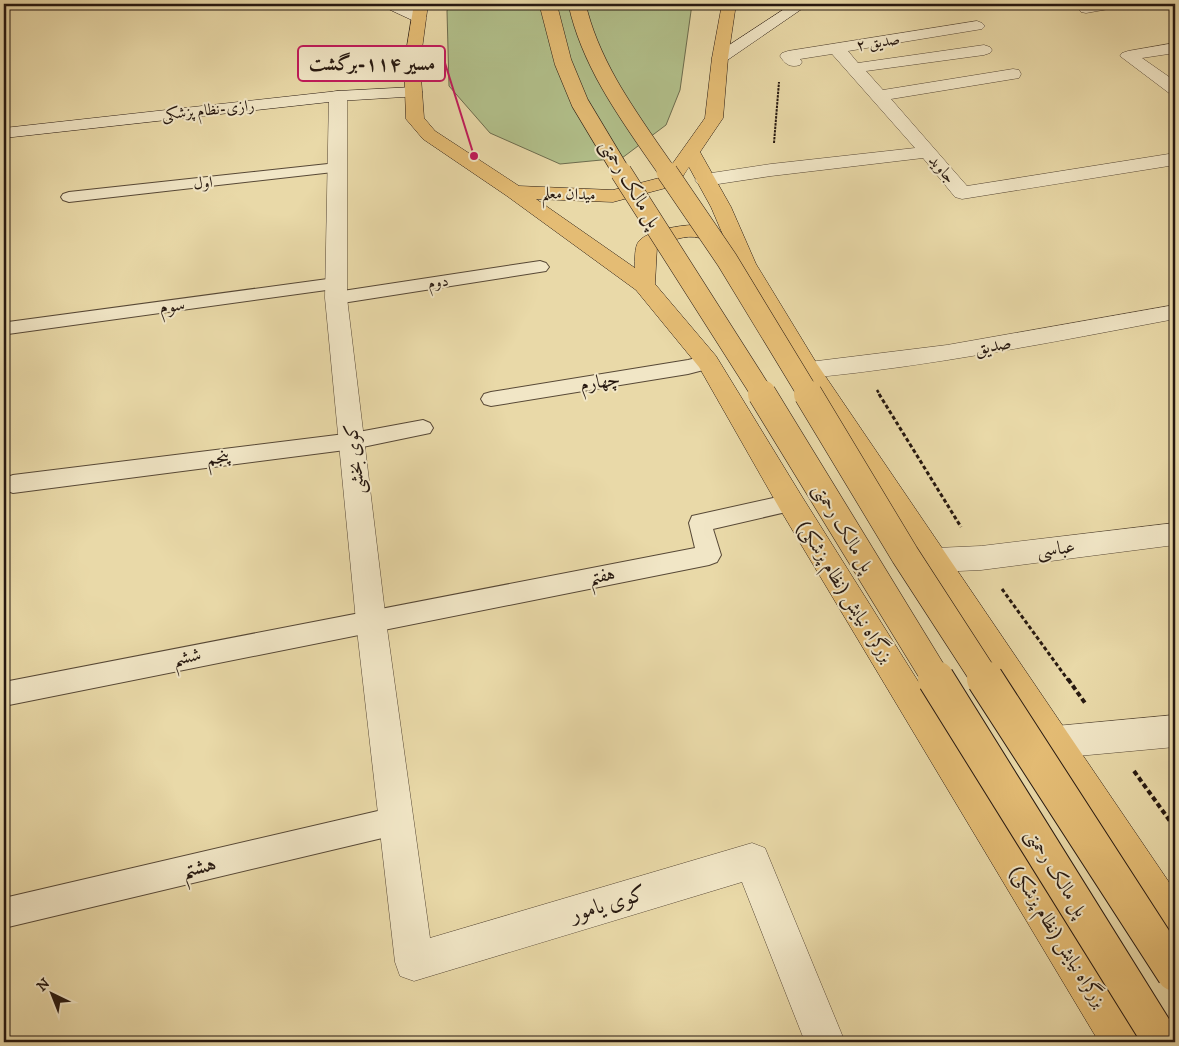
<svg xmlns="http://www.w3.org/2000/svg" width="1179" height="1046" font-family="'IM FELL DW Pica',Amiri,serif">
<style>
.green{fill:#b2c08b;stroke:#6c6c4e}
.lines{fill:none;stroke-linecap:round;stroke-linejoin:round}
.lane-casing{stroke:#574836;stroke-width:2}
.street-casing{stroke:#574836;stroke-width:1}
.secondary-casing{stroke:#261810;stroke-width:1}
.highway-casing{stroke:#261810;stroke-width:1}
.path-far3{stroke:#261810;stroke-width:2;stroke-dasharray:2.5 1;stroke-linecap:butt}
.path-far2{stroke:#261810;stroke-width:2.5;stroke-dasharray:3 2;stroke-linecap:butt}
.path-far1{stroke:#261810;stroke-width:3;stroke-dasharray:4 2.5;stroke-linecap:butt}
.path{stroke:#261810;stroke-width:4;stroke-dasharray:5 3;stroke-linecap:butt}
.lane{fill:#f1e6c6;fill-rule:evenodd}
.street{fill:#f1e6c6;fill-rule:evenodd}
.secondary{fill:#f1e6c6;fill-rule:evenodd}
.highway{fill:#e4bc74;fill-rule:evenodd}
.highway-bridge-far3-casing{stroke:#261810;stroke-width:18;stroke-linecap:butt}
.highway-bridge-far2-casing{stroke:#261810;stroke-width:22;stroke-linecap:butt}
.highway-bridge-far1-casing{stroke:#261810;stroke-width:29;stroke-linecap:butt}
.highway-bridge-casing{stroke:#261810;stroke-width:38;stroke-linecap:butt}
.highway-bridge-far3{stroke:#e4bc74;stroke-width:17}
.highway-bridge-far2{stroke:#e4bc74;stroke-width:21}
.highway-bridge-far1{stroke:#e4bc74;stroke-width:28}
.highway-bridge{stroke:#e4bc74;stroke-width:36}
.labels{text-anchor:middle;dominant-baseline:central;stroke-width:4;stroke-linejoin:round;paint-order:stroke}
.far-street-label{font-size:16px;fill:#261810;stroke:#f1e6c6}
.street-label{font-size:19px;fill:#261810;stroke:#f1e6c6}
.near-street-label{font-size:22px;fill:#261810;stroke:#f1e6c6}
.leader{fill:none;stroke:#c2185b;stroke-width:2}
.callout-dot{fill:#c2185b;stroke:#f1e6c6;stroke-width:2}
.callout{fill:#f1e6c6;stroke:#c2185b;stroke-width:2}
.callout-label{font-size:20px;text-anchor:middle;font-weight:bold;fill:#261810}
</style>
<rect width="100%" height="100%" fill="#e9d9a8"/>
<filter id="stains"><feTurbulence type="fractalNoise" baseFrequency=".004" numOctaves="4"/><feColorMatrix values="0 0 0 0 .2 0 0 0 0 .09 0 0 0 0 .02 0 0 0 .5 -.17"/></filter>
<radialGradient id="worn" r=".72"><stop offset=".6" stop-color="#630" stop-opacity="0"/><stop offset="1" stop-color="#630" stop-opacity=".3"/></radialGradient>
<!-- green -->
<path class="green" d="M449,4H692L680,90L666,125L622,158L560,164L490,133L449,86L447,11Z"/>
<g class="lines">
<defs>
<path id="lane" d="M337,163L342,165L345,168L342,171L69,202L63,200L61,197L63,194L69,192Z
M540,261L546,263L549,267L546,271L336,304L330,302L327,298L330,294L336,292Z
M335,278L341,280L344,284L341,288L8,334L4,333V323L8,322Z
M708,355L715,357L718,362L715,367L688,374L491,406L484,404L481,399L484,394L491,392L688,360Z
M423,420L430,423L433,428L430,433L353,449L13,493L5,490L4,481L5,478L13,475L353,433Z
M791,494L799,497L802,503L799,509L713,529L721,555L717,562L709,565L4,706V682L695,548L689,523L692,516Z
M395,807L405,811L409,821L405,831L395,835L4,928V898Z"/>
<path id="street" d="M1090,4H1122L1120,7L1086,13L1081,12L1079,9L1081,6Z
M977,21L982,23L985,26L982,29L848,51L858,63L984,45L990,47L992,50L990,53L984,55L866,71L883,90L1013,69L1019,70L1021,74L1019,78L1013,79L891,99L967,186L1175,153V165L962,199L955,197L923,158L771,176L705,186L698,184L695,180L698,176L705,174L771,164L915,148L832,54L800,59L802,62L800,65C790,68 785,64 780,56L782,53L788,51Z
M1175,43V53L1142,58L1175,81V94L1169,93L1120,56L1122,53L1128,51Z
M338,91L344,92L347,96V298L386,621L430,938L752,843L765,848L845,1042H805L742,882L414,981L400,976L395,962L356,621L325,298L329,96L332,92Z
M1175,305V319C1053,342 932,366 809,378L801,376L797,370L801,364L809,362L947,345Z
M1175,523V545L981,570L936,572L926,568L922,560L926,552L936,548L981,546Z
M1175,715V747L1056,758L1044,753L1040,742L1044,731L1056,726Z"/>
<path id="secondary" d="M382,4H401L424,15L427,18L424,21H414L384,7Z
M792,4H809L726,61H714L712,58L714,55Z
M414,87L420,88L422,92L420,96L338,101L4,138V128L338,91Z"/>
<path id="highway" d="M414,4H428L420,64L424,118L435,131L519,186L613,190L663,177L705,118L712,58L722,4H736L728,58L723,118L700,152L731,207L756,264L817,364L1175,891V942L1162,936L801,376L731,255C716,258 712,241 700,238C685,234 670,241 657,247L655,284L716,356L801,495L1136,1028L1142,1042H1099L781,511L699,367L636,290L507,196L423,139L406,119L404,64ZM689,167L711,207L723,235C720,233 717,229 713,228C699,220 649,229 639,241C634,247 635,261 635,268L536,199L613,202L677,185Z"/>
</defs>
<!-- lane casing -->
<use href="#lane" class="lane-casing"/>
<!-- street casing -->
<use href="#street" class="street-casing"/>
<!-- secondary casing -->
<use href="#secondary" class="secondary-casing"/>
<!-- highway casing -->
<use href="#highway" class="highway-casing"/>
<!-- path-far3 -->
<path class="path-far3" d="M774,143L779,82"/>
<!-- path-far2 -->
<path class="path-far2" d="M877,390L880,395"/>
<!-- path-far1 -->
<path class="path-far1" d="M879,394L961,527
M1002,589L1068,680"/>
<!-- path -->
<path class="path" d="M1068,679L1085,703
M1134,771L1175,828"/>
<!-- lane -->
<use href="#lane" class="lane"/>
<!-- street -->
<use href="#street" class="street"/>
<!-- secondary -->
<use href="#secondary" class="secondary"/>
<!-- highway -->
<use href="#highway" class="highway"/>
<defs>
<path id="highway-bridge-far3" d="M548,4L563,62L580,103L622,173
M577,4C591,67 632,121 668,173"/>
<path id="highway-bridge-far2" d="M621,172L763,395
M667,172L727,260L809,395"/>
<path id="highway-bridge-far1" d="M762,394L937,680
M808,394L905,555L986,680"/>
<path id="highway-bridge" d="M936,679L1162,1042
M985,679L1175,973"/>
</defs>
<!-- highway-bridge-far3 casing -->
<use href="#highway-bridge-far3" class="highway-bridge-far3-casing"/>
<!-- highway-bridge-far2 casing -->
<use href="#highway-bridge-far2" class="highway-bridge-far2-casing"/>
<!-- highway-bridge-far1 casing -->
<use href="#highway-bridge-far1" class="highway-bridge-far1-casing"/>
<!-- highway-bridge casing -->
<use href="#highway-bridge" class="highway-bridge-casing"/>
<!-- highway-bridge-far3 -->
<use href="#highway-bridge-far3" class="highway-bridge-far3"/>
<!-- highway-bridge-far2 -->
<use href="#highway-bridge-far2" class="highway-bridge-far2"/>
<!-- highway-bridge-far1 -->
<use href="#highway-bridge-far1" class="highway-bridge-far1"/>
<!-- highway-bridge -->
<use href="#highway-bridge" class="highway-bridge"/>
</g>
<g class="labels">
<!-- far-street labels -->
<g class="far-street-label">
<text transform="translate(878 42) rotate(-9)">صدیق ۲</text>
<text transform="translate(208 110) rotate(-6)">رازی-نظام پزشکی</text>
<text transform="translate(942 169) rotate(49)">جاوید</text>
<text transform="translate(203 183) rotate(-6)">اول</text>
<text transform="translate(569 194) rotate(2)">میدان معلم</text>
<text transform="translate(438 282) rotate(-9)">دوم</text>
</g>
<!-- street labels -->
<g class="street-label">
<text transform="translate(630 184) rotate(59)">پل مالک رحمتی</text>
<text transform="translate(172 306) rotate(-8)">سوم</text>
<text transform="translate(993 346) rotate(-11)">صدیق</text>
<text transform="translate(600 382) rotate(-9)">چهارم</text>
<text transform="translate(218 458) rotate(-7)">پنجم</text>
<text transform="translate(355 459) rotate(-96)">کوی بخشی</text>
<text transform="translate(843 528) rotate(59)">پل مالک رحمتی</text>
<text transform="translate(1056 549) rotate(-7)">عباسی</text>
<text transform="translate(602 576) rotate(-11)">هفتم</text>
<text transform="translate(845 592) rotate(58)">بزرگراه نیایش (نظام پزشکی)</text>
<text transform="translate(187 657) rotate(-11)">ششم</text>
<text transform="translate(1056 873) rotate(58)">پل مالک رحمتی</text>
<text transform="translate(1058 937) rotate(58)">بزرگراه نیایش (نظام پزشکی)</text>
</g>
<!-- near-street labels -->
<g class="near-street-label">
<text transform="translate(199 867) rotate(-13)">هشتم</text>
<text transform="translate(608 904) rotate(-17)">کوی یامور</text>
</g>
</g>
<!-- callouts -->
<path class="leader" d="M474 156L445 63"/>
<circle class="callout-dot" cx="474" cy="156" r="5"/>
<rect class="callout" x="298" y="46" width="147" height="35" rx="5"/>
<g class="callout-label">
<text x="372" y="70">مسیر ۱۱۴-برگشت</text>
</g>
<!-- margin -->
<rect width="1179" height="1046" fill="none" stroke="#e9d9a8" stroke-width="20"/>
<rect x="5" y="5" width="1169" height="1036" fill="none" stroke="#261810" stroke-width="2.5"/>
<rect x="10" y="10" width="1159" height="1026" fill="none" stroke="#261810"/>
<!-- north arrow -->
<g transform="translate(52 994) rotate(317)" stroke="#f1e6c6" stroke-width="4" paint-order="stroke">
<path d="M0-4L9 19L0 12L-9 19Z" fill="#261810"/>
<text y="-8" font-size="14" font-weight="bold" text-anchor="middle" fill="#261810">N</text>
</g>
<rect width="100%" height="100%" filter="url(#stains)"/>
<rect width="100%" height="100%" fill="url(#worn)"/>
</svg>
